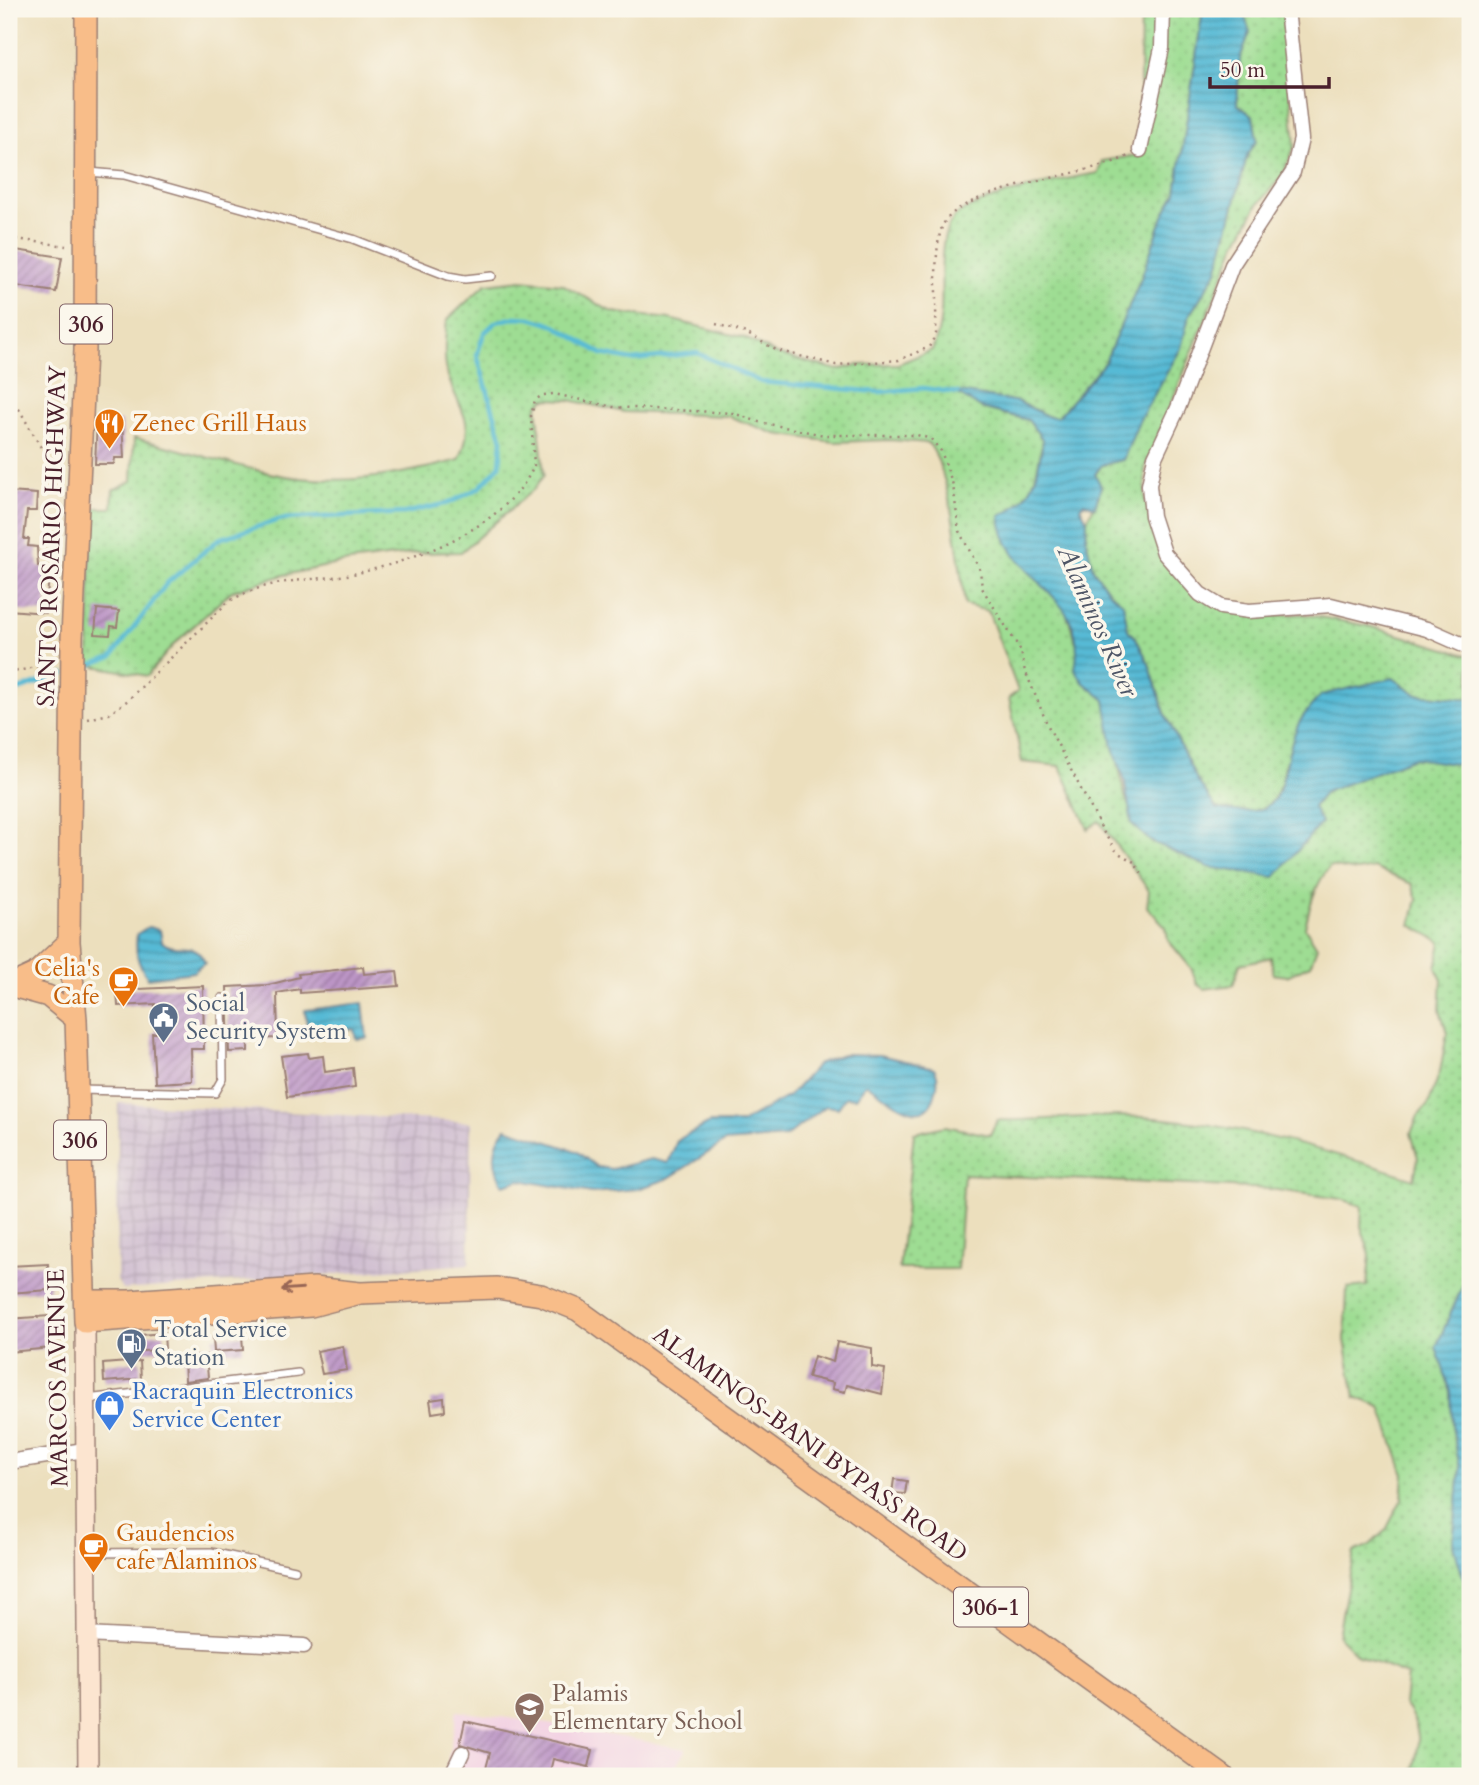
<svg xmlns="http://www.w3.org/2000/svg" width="1479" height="1785" font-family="Cardo,serif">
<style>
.built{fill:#f2cfe2}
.industrial{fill:url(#industrial-grid)}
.grass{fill:url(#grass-dots);stroke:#747e5f;stroke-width:2}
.water{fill:url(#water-rules);stroke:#506c80;stroke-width:2}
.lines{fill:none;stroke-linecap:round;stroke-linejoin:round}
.stream{stroke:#56bad5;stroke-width:4.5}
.building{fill:url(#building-hatch)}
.service-casing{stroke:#9b7f74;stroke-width:10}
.minor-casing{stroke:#9b7f74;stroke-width:17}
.secondary-casing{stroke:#9b7f74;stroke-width:22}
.primary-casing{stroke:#9b7f74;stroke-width:24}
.path{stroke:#9b7f74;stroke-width:2.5;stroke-dasharray:2 5;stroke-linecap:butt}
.service{stroke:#fff;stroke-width:7}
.minor{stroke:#fff;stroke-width:14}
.secondary{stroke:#fce5d0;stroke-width:19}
.primary{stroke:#f8bd89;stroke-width:21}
.oneway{stroke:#986655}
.labels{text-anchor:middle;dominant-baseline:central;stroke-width:7;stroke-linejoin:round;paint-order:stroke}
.shield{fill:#fbf7ec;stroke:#7f6065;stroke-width:2}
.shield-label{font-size:23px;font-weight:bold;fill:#4a1f2b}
.food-label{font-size:24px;fill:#c56008;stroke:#fbf7ec;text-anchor:start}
.street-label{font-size:24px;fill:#4a1f2b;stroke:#fbf7ec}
.service-label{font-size:24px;fill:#4e5e75;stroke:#fbf7ec;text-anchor:start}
.shop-label{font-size:24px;fill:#366cbe;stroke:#fbf7ec;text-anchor:start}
.education-label{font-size:24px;fill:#785e54;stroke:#fbf7ec;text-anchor:start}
.water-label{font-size:26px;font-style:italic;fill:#4e5566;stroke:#fbf7ec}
</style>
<defs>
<pattern id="industrial-grid" width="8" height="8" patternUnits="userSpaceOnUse" patternTransform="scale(1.75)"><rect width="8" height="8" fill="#cfbdd0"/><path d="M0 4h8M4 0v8" fill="none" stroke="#b3a2b3"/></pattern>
<pattern id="grass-dots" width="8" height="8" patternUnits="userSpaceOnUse" patternTransform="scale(1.75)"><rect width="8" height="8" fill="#9edd93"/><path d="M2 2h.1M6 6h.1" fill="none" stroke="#8abd7f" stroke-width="1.8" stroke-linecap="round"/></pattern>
<pattern id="water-rules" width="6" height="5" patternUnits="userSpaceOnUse" patternTransform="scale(1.75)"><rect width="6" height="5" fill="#56bad5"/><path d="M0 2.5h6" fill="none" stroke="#4997ad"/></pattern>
<pattern id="building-hatch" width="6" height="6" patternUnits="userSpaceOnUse" patternTransform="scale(1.75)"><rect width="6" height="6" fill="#bc95c6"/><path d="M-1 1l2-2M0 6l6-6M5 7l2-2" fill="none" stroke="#9b79a1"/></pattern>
</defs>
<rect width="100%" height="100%" fill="#fbf7ec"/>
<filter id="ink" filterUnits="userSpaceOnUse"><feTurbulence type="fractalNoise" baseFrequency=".0143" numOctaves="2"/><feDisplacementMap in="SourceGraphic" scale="14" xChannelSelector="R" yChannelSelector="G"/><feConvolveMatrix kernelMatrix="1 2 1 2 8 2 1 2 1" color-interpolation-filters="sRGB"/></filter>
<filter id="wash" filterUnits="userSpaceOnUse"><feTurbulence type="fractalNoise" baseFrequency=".00686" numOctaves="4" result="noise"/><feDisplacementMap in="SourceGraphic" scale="28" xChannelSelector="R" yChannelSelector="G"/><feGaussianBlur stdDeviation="1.57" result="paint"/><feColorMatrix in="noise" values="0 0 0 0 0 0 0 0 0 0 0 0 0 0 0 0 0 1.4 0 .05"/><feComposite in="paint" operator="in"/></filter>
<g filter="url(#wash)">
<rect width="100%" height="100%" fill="#ecdfbd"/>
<!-- built -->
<path class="built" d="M457,1711L538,1722L686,1749L670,1776H445Z"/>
<!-- industrial -->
<path class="industrial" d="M118,1103L471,1122L469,1264L122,1290L117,1280Z"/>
<!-- grass -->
<path class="grass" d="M1141,9H1203L1176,193L1164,214L1140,281L1105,362L1058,417H1049L1019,402L956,392L981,408L1028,420L1043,440C1036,476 1036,498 1001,516L1042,584L1064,606L1079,650L1083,682L1105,700C1112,730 1118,762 1124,792C1127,808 1142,827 1150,841L1178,852L1313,807L1325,792L1413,758L1470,766V1269L1436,1347L1451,1392L1452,1425L1460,1469L1453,1544L1470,1598V1776H1423L1413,1769C1421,1744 1421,1725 1404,1704L1407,1675L1358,1656L1338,1636L1354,1552L1370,1545L1386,1530L1402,1499L1404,1475L1381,1407L1355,1397L1345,1340L1347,1288L1367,1286L1370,1255L1361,1226L1362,1206L1341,1199L1270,1189L964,1174L957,1269H899L914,1133L945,1126L990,1135L997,1120C1046,1122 1094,1113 1142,1117C1235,1123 1326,1150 1414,1179L1418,1158L1411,1133L1418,1116L1428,1105L1440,1072L1447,1033L1440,1010L1442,980L1436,968L1441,942L1411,925L1417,899L1412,884L1374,868L1357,871L1330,866C1315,885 1310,904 1305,928L1317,947L1310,965L1287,976L1273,974L1271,957L1240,964L1233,985L1204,989L1197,984L1191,968L1168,940L1166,927L1147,907L1149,891L1099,821L1088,829L1060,766L1022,762L1009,698L1018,691L988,611L965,605C960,569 950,466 928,443L890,440L835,442L776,434L728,416L624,412L569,400L545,399L537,406L544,475L534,489L461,552L416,553L342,563L284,575L232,591L175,643L147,676L89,665L91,508H112L113,490L132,481L134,438C181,449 227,464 274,474C336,487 399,476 459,460C477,419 460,414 448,376C443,359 445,338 447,320L486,284L521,280L562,284L612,312L669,319L745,338L776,354L838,370L857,365L898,364L932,350C948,315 938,282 943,245C944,234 950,219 960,213C985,196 1067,178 1098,173L1102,161L1144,154L1140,90Z
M1242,9H1283L1295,145L1283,175L1258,204L1236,244L1145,468V500L1185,584L1262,616L1303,614L1369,626L1470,656V699L1416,694L1393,678L1285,763C1280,809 1260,818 1216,808L1197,780L1166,716L1149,664L1136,638L1128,630L1123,604L1109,592L1093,569L1086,539L1087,520L1099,496L1095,475L1102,465L1123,460L1139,421L1181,348L1189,316L1217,271L1247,156L1257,140L1253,116L1237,104L1240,58L1250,32Z"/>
<!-- water -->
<path class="water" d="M1203,9H1242L1250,32L1240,58L1237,104L1253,116L1257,140L1247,156L1217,271L1189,316L1181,348L1139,421L1123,460L1102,465L1095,474L1101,486L1095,507L1084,503L1080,507L1087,520L1086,539L1093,569L1109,592L1123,603L1128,630L1136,638L1149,664L1166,716L1197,780L1216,808C1296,826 1275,775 1298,725C1303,714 1313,704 1321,695L1393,678L1416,694L1470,699V766L1413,758L1325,792L1313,807L1321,823L1275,877L1208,867L1150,841L1132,824L1124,778L1113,748L1105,700L1083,682L1075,669C1091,591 1005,583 1000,516C1035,499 1037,476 1043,440L1028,420L981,408L953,391L1019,402L1049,417H1058L1105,362L1140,281L1164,214L1176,193Z
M148,927L160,930L162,942C179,955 194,937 205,963L193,972L148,978C137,964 135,952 137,934Z
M363,1003L367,1038L356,1039L354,1029L308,1034L305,1010Z
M846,1054L880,1055L934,1068C939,1076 938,1085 935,1094C925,1134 884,1094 866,1084L855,1098L846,1097L838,1108L826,1106L785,1137L725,1142L667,1179L638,1189L592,1193L520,1180L503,1185C492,1165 491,1146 506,1128L576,1151L597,1167L612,1169L651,1159L668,1163L677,1141L688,1134L710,1123H741L790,1095L819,1063Z
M1470,1269V1598L1453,1545L1460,1469L1452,1425L1451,1392L1436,1347Z"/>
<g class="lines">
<!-- stream -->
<path class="stream" d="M79,669L112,657L167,583L219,539L282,519L405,513L449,503L479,488L500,465L502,440L477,355L484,333L496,322L516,317L531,318L554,325L602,354L632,360L697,353L761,382L879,392L923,388L958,393
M9,693L64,674"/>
</g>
<g id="blocks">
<!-- building -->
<path class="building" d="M9,249L62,257L56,292L9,285Z
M97,420L122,421L124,458H115L114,464H95Z
M9,492L37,494L36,511H27L24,539H29L28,546L37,547L38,566L47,567L46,578H49L45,613L9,610Z
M97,609L119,611L117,627L111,626L110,635L95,634Z
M363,967L364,974L397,971L399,986L300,993V989L277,993L278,1038L248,1039V1051L229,1052L227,987L268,985L299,977L298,974Z
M203,986L204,1049H191L192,1081L155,1083L152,1033H156L155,1004L118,1006L117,990Z
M308,1053L309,1058L323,1056L325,1072L353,1068L355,1087L287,1097L281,1056Z
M48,1264L49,1290L9,1293V1266Z
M49,1316L51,1348L9,1352V1319Z
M164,1333L165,1350L141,1351L140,1335Z
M242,1335L243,1350L214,1352L213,1337Z
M837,1342L872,1348V1367L885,1369L882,1394L847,1385L845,1392L832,1389L833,1383L808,1377L814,1356L833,1362Z
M343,1346L347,1370L322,1374L317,1351Z
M206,1355L208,1378L185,1381L184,1356Z
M140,1361L141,1379L104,1382L103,1364Z
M444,1398L445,1411L432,1413L430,1400Z
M894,1479L907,1481L905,1494L892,1493Z
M465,1721L593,1750L589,1767L553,1759L549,1776H484L490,1753L460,1744Z"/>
</g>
</g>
<g filter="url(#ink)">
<use href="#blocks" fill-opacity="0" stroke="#9b7f74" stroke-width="2"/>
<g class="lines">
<defs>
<path id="service" d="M89,172L124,175L353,239L448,276L465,279L492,276
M79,1090L215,1093L223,1079L222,998
M87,1399L298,1373
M88,1553L211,1552L295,1570"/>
<path id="minor" d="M1287,9L1301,139L1293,172L1232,265L1178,408L1155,457L1149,485L1152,516L1164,553L1200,594L1221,607L1249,611L1331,605L1427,629L1470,648
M1140,150L1162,48L1163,9
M9,1462L84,1450
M86,1635L304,1646
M451,1776L462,1753"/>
<path id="secondary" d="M85,1322L88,1776"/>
<path id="primary" d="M86,9L85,350L72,638L69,942L76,1019L85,1322L311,1306L360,1293
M9,986L35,974L69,942
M12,986L48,996L76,1019
M85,1301H129L314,1288L360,1293L497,1288L541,1295L578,1310L1223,1776"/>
</defs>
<!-- service casing -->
<use href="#service" class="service-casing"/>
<!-- minor casing -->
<use href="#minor" class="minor-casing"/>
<!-- secondary casing -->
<use href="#secondary" class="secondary-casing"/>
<!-- primary casing -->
<use href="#primary" class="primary-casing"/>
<!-- path -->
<path class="path" d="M9,238L66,246
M716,324L746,333L776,350L836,365L899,360L929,347L936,334C937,308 933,249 942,227C958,186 1088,177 1128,156
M9,399L19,409L43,451
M9,673L44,665L54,659
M88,719L109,714L128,700L228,602C273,575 314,583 362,572C420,559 508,525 534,466L531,416L535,400L543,395L554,394L613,407L733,413L759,422L824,435H917L931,439L941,451L953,485L959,531L980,570L982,588L1021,651L1024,668L1048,726L1104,833L1117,852L1134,862L1143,876"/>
<!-- service -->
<use href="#service" class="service"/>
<!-- minor -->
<use href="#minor" class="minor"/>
<!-- secondary -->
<use href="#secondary" class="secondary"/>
<!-- primary -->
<use href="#primary" class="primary"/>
</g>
<!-- one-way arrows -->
<defs><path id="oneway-shaft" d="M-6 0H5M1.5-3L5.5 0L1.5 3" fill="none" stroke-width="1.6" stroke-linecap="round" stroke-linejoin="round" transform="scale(1.75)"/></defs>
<use class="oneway" href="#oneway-shaft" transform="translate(292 1289) rotate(176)"/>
</g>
<!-- icons -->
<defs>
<symbol id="restaurant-pin" viewBox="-11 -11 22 30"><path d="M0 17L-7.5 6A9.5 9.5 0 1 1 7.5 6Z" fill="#e8710a" stroke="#fbf7ec"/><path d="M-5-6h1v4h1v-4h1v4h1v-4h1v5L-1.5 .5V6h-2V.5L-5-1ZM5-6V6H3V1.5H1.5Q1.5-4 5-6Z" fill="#fff"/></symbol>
<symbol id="cafe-pin" viewBox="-11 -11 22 30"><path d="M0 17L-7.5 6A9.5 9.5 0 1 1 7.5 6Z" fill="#e8710a" stroke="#fbf7ec"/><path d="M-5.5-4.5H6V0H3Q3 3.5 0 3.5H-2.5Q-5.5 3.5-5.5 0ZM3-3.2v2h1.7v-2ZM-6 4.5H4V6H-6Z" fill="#fff"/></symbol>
<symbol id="civic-pin" viewBox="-11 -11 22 30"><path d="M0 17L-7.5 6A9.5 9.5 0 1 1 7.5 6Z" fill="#5c6f8a" stroke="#fbf7ec"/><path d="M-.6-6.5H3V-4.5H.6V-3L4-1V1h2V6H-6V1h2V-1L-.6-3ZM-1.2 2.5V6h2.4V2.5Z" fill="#fff"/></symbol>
<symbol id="fuel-pin" viewBox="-11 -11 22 30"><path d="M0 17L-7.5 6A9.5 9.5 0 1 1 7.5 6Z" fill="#5c6f8a" stroke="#fbf7ec"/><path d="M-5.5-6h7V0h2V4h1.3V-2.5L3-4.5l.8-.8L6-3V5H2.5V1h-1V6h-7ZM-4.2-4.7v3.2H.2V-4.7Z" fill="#fff"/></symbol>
<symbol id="shop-pin" viewBox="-11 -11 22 30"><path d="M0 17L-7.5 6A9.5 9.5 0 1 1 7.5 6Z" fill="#3f7fe0" stroke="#fbf7ec"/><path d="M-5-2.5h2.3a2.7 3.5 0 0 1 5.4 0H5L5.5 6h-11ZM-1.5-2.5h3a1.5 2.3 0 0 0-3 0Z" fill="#fff"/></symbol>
<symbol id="school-pin" viewBox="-11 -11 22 30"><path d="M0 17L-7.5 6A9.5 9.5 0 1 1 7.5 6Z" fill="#8d6e63" stroke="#fbf7ec"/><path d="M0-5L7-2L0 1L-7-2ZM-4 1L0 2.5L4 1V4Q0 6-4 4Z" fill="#fff"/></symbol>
</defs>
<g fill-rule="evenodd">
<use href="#restaurant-pin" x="92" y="406" width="35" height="47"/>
<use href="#cafe-pin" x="106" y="964" width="35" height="47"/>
<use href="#civic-pin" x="146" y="1000" width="35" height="47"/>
<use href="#fuel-pin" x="114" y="1326" width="35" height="47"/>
<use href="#shop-pin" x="92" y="1388" width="35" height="47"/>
<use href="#cafe-pin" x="76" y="1530" width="35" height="47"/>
<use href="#school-pin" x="512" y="1690" width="35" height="47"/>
</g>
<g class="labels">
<!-- shield labels -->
<g class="shield">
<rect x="60" y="304.5" width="52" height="39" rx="5"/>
<rect x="54" y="1120.5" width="52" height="39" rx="5"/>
<rect x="954" y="1587.5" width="74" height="39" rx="5"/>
</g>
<g class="shield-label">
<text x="86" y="324">306</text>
<text x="80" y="1140">306</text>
<text x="991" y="1607">306-1</text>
</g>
<!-- food labels -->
<g class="food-label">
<text x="132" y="423">Zenec Grill Haus</text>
<text x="100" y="968" text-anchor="end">Celia's<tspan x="100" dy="28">Cafe</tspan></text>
<text x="116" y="1533">Gaudencios<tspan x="116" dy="28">cafe Alaminos</tspan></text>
</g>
<!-- street labels -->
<g class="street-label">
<text transform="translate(52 536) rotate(-88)">SANTO ROSARIO HIGHWAY</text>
<text transform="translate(58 1378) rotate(-91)">MARCOS AVENUE</text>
<text transform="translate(810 1444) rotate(36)">ALAMINOS-BANI BYPASS ROAD</text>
</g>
<!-- service labels -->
<g class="service-label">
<text x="186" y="1003">Social<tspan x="186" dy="28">Security System</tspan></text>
<text x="154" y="1329">Total Service<tspan x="154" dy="28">Station</tspan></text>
</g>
<!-- shop labels -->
<g class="shop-label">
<text x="132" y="1391">Racraquin Electronics<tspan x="132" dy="28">Service Center</tspan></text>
</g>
<!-- education labels -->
<g class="education-label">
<text x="552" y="1693">Palamis<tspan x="552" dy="28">Elementary School</tspan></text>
</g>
<!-- water labels -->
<g class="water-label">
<text transform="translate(1098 621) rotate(66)">Alaminos River</text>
</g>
</g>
<!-- margin -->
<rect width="1479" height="1785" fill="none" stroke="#fbf7ec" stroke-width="35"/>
<!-- scale -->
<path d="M1210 77v10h119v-10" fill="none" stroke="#4a1f2b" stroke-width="3.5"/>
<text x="1220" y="77" font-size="21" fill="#4a1f2b" stroke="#fbf7ec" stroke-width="5" paint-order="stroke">50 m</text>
</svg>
